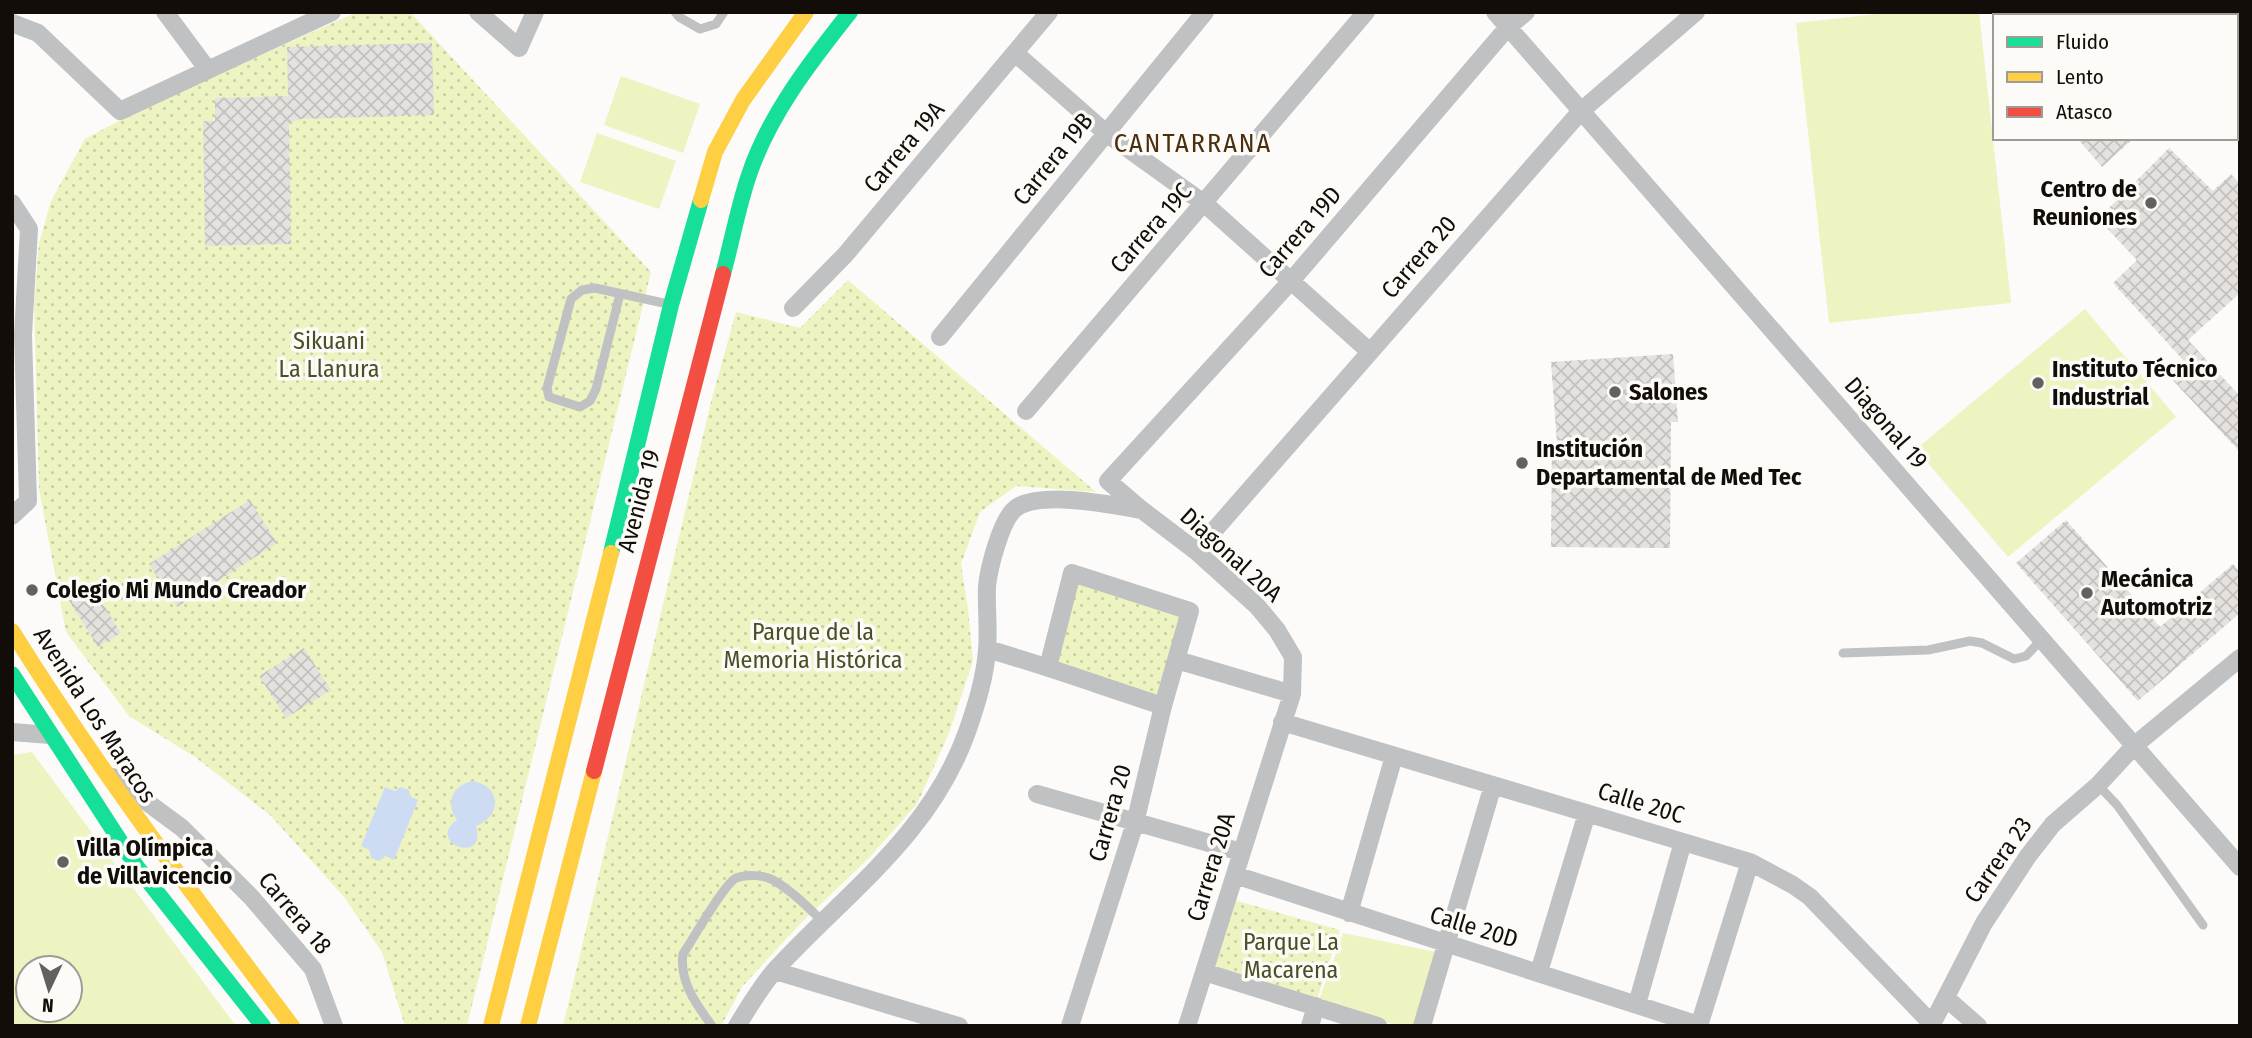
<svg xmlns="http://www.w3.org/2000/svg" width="2252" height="1038" font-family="'Fira Sans Condensed',sans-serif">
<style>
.grass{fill:#eef4c1;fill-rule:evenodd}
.park{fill:url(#park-dots)}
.water{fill:#cedcf3}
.building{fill:url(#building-cross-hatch)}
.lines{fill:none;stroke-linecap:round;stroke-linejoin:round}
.lane{stroke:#bfc1c2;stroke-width:9}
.street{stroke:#bfc1c2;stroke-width:18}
.fast{stroke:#16e098;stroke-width:16}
.slow{stroke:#ffcf43;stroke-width:16}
.jam{stroke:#f24e42;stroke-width:16}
.poi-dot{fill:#64605d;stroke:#fdfbf8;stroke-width:2.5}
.labels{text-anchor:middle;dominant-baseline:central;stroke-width:7;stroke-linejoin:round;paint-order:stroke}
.street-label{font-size:24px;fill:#120d09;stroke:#fdfbf8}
.poi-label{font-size:24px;font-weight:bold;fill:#120d09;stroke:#fdfbf8;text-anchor:start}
.park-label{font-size:24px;fill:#4a4f24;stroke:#fdfbf8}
.neighbourhood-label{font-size:26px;letter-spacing:2px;fill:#492f0d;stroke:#fdfbf8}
</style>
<defs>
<pattern id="park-dots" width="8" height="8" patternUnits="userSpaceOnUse" patternTransform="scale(1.75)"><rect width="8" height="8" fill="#eef4c1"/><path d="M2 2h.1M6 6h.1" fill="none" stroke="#cbd0a4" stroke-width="1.8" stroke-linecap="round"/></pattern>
<pattern id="building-cross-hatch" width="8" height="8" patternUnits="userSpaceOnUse" patternTransform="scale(1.75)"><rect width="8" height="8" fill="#e4e1de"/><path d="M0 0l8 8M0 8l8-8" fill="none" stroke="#c3c0bd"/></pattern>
</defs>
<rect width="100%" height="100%" fill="#fcfbf9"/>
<!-- grass -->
<path class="grass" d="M1894,12H1979L2011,303L1829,323L1796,23Z
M621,76L700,104L683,153L604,125Z
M597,133L676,161L659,209L580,182Z
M2085,309L2176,417L2008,557L1916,449Z
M32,752L236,1026H12V755ZM28,968H70V1010H28Z
M1343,933L1436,952L1415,1026H1400L1318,1003Z"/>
<!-- park -->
<path class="park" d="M357,12H410L651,272L467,1026H405L382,952L344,897L270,815L195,757L129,716L66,632L39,489L34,303L39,243L51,201L85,139L139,110Z
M848,280L1096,492L1016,486L980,512L961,564L968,609L973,661L949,733L917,804L869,858L799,925L742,987L721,1026H563L711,402L736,312L800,328Z
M1077,576L1184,614L1159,702L1058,665Z
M1230,899L1340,930L1316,1002L1208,969Z"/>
<!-- water -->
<path class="water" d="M472,781C501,785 503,816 476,826C488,866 424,843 457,820C445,803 452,786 472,781Z
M385,787L395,791L400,787L409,790L411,797L418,800L394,860L385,856L379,861L371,858L369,850L361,846Z"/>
<!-- building -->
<path class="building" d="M432,43L434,115L301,119L289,123L291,244L205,246L203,121H215V98L288,96L287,47Z
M2077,138H2134L2102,167Z
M2169,148L2213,191L2231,174L2240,184V293L2188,340L2240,396V452L2167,374L2183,360L2113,283L2137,260L2098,219Z
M1673,354L1678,422H1671L1670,548L1551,547L1552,443H1557L1551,362Z
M250,500L277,543L177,607L149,564Z
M2066,520L2160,627L2233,564L2240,572V613L2138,701L2016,563Z
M90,583L121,633L98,647L67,597Z
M304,648L331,690L286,718L259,676Z"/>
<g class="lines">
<!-- lane -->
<path class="lane" d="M675,12L679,17L700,29L716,24L724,12
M620,294L596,389L590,401L580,407L549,397L547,388L571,299L582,290L595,288L668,304
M1843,653L1928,650L1970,641L1982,643L2014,659L2026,656L2042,639
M2098,785L2117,805L2203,925
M712,1026C696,1004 679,981 683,954C693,939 724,884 736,878C747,874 764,875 773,880C792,891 808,907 823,922"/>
<!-- street -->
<path class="street" d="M165,12L208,70
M478,12L519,48L535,12
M1495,12L2240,867
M12,23L38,33L120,111L332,12
M1015,53L1106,133L1205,204L1369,351
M12,203L29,229L23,335L28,501L12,516
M793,308L845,255L1049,12
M940,337L1205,12
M1026,411L1366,12
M1196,551L1581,111L1696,12
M987,649C1047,666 1104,687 1163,706
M1177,660L1292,694
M1048,667L1072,573L1190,611L1163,706L1135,823L1070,1026
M1282,722L1750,862L1793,885L1810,897L1932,1024
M12,732L50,735
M113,777L182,828L252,898L313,969L334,1026
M1037,794L1241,852
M1235,875L1699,1025
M1349,913L1394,756
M775,971L959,1026
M1204,972L1378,1026
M1539,972L1587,813
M1946,998L1978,1026
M1637,1004L1683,842
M737,1026C749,1007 761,986 776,969C847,892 930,835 967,732C976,706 985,678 987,650C989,629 986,608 987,586C989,568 1001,519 1016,508C1041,490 1113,505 1142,510
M1187,1026L1292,694L1293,657L1277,630L1257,606L1196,551L1142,510L1108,481L1291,281L1508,27L1526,12
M1310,1026L1316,1006
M1422,1026L1493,785
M1699,1026L1750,862
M1931,1026L1984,923L2028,856L2053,824L2098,785L2135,745L2240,658"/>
<!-- fast -->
<path class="fast" d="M723,274C732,241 738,207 749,175C769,115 811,61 850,12
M611,553L671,305L701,200
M12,674L137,867L263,1026"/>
<!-- slow -->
<path class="slow" d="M701,200L715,152L743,100L806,12
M12,631C98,769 194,896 292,1026
M491,1026L611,553
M528,1026L594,771"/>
<!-- jam -->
<path class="jam" d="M594,771L723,274"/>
</g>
<!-- markers -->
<g class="poi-dot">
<circle cx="2151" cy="203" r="7"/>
<circle cx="2038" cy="383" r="7"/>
<circle cx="1615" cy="392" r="7"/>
<circle cx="1522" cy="463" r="7"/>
<circle cx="32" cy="590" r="7"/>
<circle cx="2087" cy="593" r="7"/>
<circle cx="63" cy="862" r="7"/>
</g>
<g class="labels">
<!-- street labels -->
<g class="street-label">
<text transform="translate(904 147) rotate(-50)">Carrera 19A</text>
<text transform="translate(1053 159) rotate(-51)">Carrera 19B</text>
<text transform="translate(1151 228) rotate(-49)">Carrera 19C</text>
<text transform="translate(1300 232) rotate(-49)">Carrera 19D</text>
<text transform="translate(1419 257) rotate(-49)">Carrera 20</text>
<text transform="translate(1886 423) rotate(49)">Diagonal 19</text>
<text transform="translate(639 501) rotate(-75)">Avenida 19</text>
<text transform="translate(1231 555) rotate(42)">Diagonal 20A</text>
<text transform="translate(95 715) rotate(57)">Avenida Los Maracos</text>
<text transform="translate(1641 803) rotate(17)">Calle 20C</text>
<text transform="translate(1110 813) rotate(-74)">Carrera 20</text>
<text transform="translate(1998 860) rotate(-55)">Carrera 23</text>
<text transform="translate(1211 867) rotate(-73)">Carrera 20A</text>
<text transform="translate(295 913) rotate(50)">Carrera 18</text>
<text transform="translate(1474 927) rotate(17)">Calle 20D</text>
</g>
<!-- poi labels -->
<g class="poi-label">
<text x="2137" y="189" text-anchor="end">Centro de<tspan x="2137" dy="28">Reuniones</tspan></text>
<text x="2052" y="369">Instituto Técnico<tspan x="2052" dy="28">Industrial</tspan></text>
<text x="1629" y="392">Salones</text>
<text x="1536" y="449">Institución<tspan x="1536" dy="28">Departamental de Med Tec</tspan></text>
<text x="2101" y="579">Mecánica<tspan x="2101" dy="28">Automotriz</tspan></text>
<text x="46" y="590">Colegio Mi Mundo Creador</text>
<text x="77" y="848">Villa Olímpica<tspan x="77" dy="28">de Villavicencio</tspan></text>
</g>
<!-- park labels -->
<g class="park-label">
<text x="329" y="341">Sikuani<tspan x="329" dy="28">La Llanura</tspan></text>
<text x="813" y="632">Parque de la<tspan x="813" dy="28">Memoria Histórica</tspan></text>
<text x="1291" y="942">Parque La<tspan x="1291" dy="28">Macarena</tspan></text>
</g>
<!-- neighbourhood labels -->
<g class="neighbourhood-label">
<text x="1193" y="143">CANTARRANA</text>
</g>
</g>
<!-- border -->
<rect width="2252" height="1038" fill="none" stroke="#120d09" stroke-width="28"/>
<!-- legend -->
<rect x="1993" y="14" width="245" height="126" fill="#fdfbf8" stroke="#9f9c98" stroke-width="2"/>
<rect x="2007" y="37" width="35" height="10" fill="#16e098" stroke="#9f9c98" stroke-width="2"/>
<text x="2056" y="49" font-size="21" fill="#120d09">Fluido</text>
<rect x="2007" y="72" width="35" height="10" fill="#ffcf43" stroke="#9f9c98" stroke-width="2"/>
<text x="2056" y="84" font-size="21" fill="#120d09">Lento</text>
<rect x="2007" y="107" width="35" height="10" fill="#f24e42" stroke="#9f9c98" stroke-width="2"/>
<text x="2056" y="119" font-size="21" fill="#120d09">Atasco</text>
<!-- north arrow -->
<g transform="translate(49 989) rotate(184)"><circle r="33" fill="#fdfbf8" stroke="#9f9c98" stroke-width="2"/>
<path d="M0-5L12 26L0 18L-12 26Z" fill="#64605d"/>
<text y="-10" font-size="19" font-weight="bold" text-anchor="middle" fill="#120d09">N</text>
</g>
</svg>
